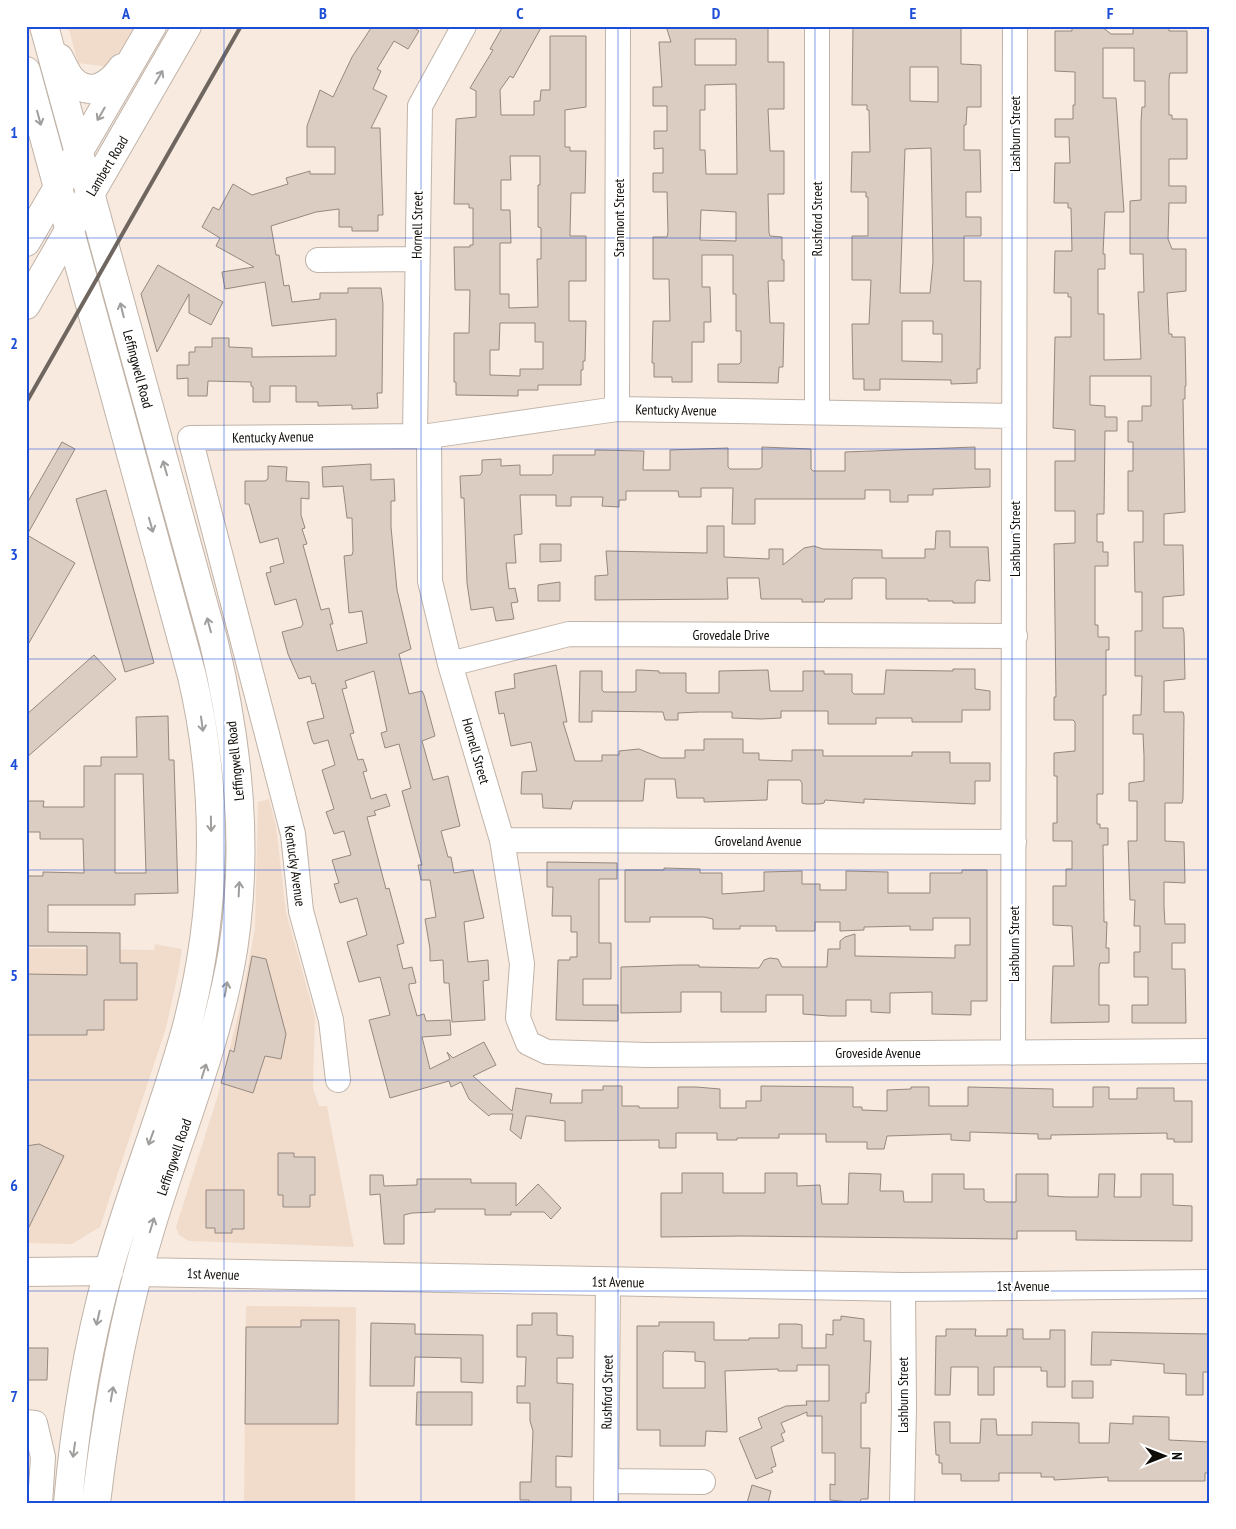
<svg xmlns="http://www.w3.org/2000/svg" width="1236" height="1529" font-family="'PT Sans Narrow',sans-serif">
<style>
.built{fill:#f1dccc}
.building{fill:#dbcdc2;stroke:#95887e;fill-rule:evenodd}
.lines{fill:none;stroke-linecap:round;stroke-linejoin:round}
.minor-casing{stroke:#c0b3a8;stroke-width:26}
.major-casing{stroke:#c0b3a8;stroke-width:30}
.minor{stroke:#fff;stroke-width:24}
.major{stroke:#fff;stroke-width:28}
.rail{stroke:#6f6660;stroke-width:4}
.oneway{stroke:#9f9e9c}
.grid{fill:none;stroke:#1d4ed8;stroke-width:1;stroke-opacity:0.55}
.labels{text-anchor:middle;dominant-baseline:central;stroke-width:4;stroke-linejoin:round;paint-order:stroke}
.street-label{font-size:14px;fill:#100c08;stroke:#fff}
.neatline{fill:none;stroke:#1d4ed8;stroke-width:2}
.grid-label{font-size:16px;text-anchor:middle;font-weight:bold;fill:#1d4ed8}
</style>
<rect width="100%" height="100%" fill="#f8eadf"/>
<!-- built -->
<path class="built" d="M68,26H135L111,67L78,63Z
M269,799L276,826L286,912L315,1017L313,1088L319,1106H327L354,1247L189,1241L179,1235L176,1227L218,1095L242,999L255,928L258,802Z
M155,944L182,949L179,969L166,1028L100,1227L72,1244L26,1243V948L154,950Z
M246,1306L356,1307L355,1503H244Z"/>
<!-- building -->
<path class="building" d="M368,26H411L419,31L408,49L394,41L377,69L381,71L373,89L387,96L371,128H380L383,215H378V231H352V227H339V209L316,212L271,226L276,255H279L284,286L289,285L292,302L320,299V293H348V288H381L383,304L382,393H377L378,408L352,409V405L318,406V402H296V386H270V402H253V387L251,386V382L208,381L207,396H188V378L177,379V365H189V352H195V347H212V338H229V347L252,348V357L336,356V319L272,326L265,282L225,289L222,272L254,267L216,246L220,238L202,227L213,207L219,210L233,184L252,195L288,184L286,178L310,171V174H335V147H307V126L320,90L333,97L352,57L371,28Z
M503,26H542L513,78L510,76L500,90L501,115H534V101H540L541,90H550V36H586V107L565,110V147H570V151H586L585,193H571L570,234V236H586V281H569V321H586L585,361H583V370H581V385H538V390H518V396L456,395V382H454V333H469L470,290H455L454,247H470V245H473V208H469V204H454L456,119L476,117V91L470,88L493,50L490,49ZM510,156H540V185H538V227L541,228V259H537L538,307L509,308V294H500V243H511L510,210H501V180H511ZM500,323H535V342H543V369H520V376L490,375V350H499Z
M666,26H768V62H784V109H768L770,151H784V194H768L769,233L770,236L782,237V260H784V281H768L770,323H784L783,367H779L778,383L718,382V364H739L741,362V331H736V294H733V255H702V287H710L711,322H704V342H692V382H672V377H654V363H652L653,321H670L669,279H653V237H667L668,232L667,192H653V173H663V148L654,149V131H667V106H653V87H662L659,42H671ZM695,39H736V65H695ZM736,84L737,174H706L705,150H700V110H705V85ZM701,210L736,212V241L700,240Z
M853,26H961V64L981,65V107H967L966,125H964V150H980L981,192H966V217H981V236H964V281H981L980,369H977V383L951,384V380L880,379V390H864V379H853L852,324H869L871,280H852V236H868V197H866V192H851L852,152H870L869,110H867V105H852ZM910,67H938V102L910,101ZM931,148L933,262L930,293H900L905,149ZM902,321H933V334H942V362L902,361Z
M1072,26H1101L1111,34H1133V26H1169V31H1187V73H1170L1169,79V115H1172V119H1187V159H1169V186H1186V203H1169L1168,239L1172,249H1186V291L1167,293L1169,334H1172V337H1185L1186,386H1185V399H1183L1185,512L1164,514V545H1183L1184,595L1163,597V628H1183L1184,633L1185,679L1164,681V712H1183L1184,716L1183,799L1182,803H1165V841L1184,842L1185,883L1164,882V907L1165,924H1185V943H1172V969H1185L1186,1023H1132V1005H1148V977H1134V952H1140V926H1134L1135,900H1130L1128,841H1137V801H1129V783L1144,781V756L1143,734H1133V715H1141L1142,676H1135V631H1142V592H1135L1134,542H1143V511H1128V471H1133V442H1128V421H1142V406H1151V376H1090V405L1105,406V417H1117V431H1105L1104,514H1097V542H1103V552H1108V566H1095V625H1098V637H1109V650H1106V695H1103V794H1097V824H1100V828H1108V845H1103L1104,922H1107L1106,948H1109V963H1100L1099,968V1005H1109V1022L1051,1023L1053,966H1074L1072,926L1053,925V886H1066V869H1072V841H1053V823H1057V776H1054V753L1075,751V722L1073,720H1054V697H1056L1054,544L1075,543V511H1055V461H1075V430L1053,428L1055,337H1071V297H1068V293H1054L1055,251H1072L1071,208H1068V203H1054L1055,163H1070L1069,137H1055V119H1073V105H1075V72L1055,71V31H1072ZM1103,48H1134V81H1145V107H1142L1141,122V200L1130,201V254H1143L1144,292H1138L1141,359L1104,360V314H1098V269H1105V254H1103L1105,212H1124L1116,98H1103Z
M158,265L223,302L211,325L189,313V294L157,352L141,294Z
M62,442L75,449L27,535L75,563L26,648V505Z
M762,447L811,449V469L813,471H845V452L975,447V469H990V487L933,489V495H908V502H890V490H865V499H755V524H732L733,488H701V497H679L678,491H626V500H619V507L602,506L603,497H571V506H556V495H520L522,534L514,535L516,563H506L509,589L515,588L518,602L511,603L514,619L496,621L493,607L471,610L467,583L464,498H461L460,476L480,475L482,472V460L501,459V466L520,465V475H551L553,473V455H595V450L644,451L643,470H670V450L728,448V467L730,469H759L762,467Z
M371,464V480L394,479L395,501H391V527L397,590L411,649L399,654L409,694L422,691L424,695L435,736L422,741L433,780L448,776L460,826L441,831L448,857H451L454,873L473,870L484,918L464,922L468,962L488,960L489,980L483,981L485,1020L452,1022L449,983H444L443,960L430,961V949L425,919L436,917L430,880H421L418,865H422L402,791L411,788L399,744L385,748L381,733L387,731L374,671L345,681L347,688L342,689L354,733L350,734L358,760L363,759L367,771L363,772L371,799L386,794L390,806L374,811L376,815L367,817L386,889L389,888L404,943L397,945L403,969L412,967L416,983L409,984V988L417,1016L424,1014L426,1021L450,1020L451,1035L422,1037L430,1069L450,1059L447,1052L453,1058L484,1042L496,1065L473,1076L512,1111L516,1088L552,1094L550,1103H582V1090H603V1086H622V1106H639V1108H678V1087H696L720,1089V1108H746V1101H761V1086L853,1087V1107H862V1110L887,1111V1090L911,1089V1087H929V1106H968V1087L1053,1089V1107H1093V1087H1109V1099H1137V1088H1174V1101H1192V1142H1174V1139H1167V1133L1051,1135V1139H1038V1134L970,1132V1141L951,1140V1134L887,1136L884,1149H867V1142H826V1134H779V1138H737V1140H717V1133H676V1148H659V1140L565,1141V1121L531,1116H526L521,1139L510,1130L513,1114H491L489,1116L469,1099L461,1082L451,1087L449,1081L390,1098L369,1020L390,1015L380,977L359,982L347,942L367,935L357,898L340,903L334,884L339,883L332,860L351,855L344,831L334,834L326,812L334,809L322,770L335,765L328,740L314,744L312,740L307,722L324,718L315,683L312,684L310,676L299,679L288,654L282,632L301,627L303,624L296,599L275,605L266,573L271,572L270,567L284,563L278,538L260,543L249,504H245V481H265L268,479V466L287,467L286,481L309,482V499L301,498V515L305,528L302,529L307,544L303,545L321,610L329,608L333,624H330L337,651L367,643L362,611L349,613L344,556L352,555L353,551L352,518H347L343,486L323,487L322,467Z
M106,490L154,663L125,672L76,499Z
M707,526H724V557L769,559V549H783V565L804,548L814,546L823,549L882,550V558H925V549H935L936,531H950V547H988L990,581L977,580L975,583V603H953V601H928V599H886V579L884,578H854L852,580V599H825L824,602H802V599H761L759,578H727L728,599L595,600V576L608,575L606,551L707,553Z
M540,544H561V561L540,562Z
M560,582V601H538V585Z
M94,655L116,679L26,758V715Z
M556,665L567,722H563L575,761H602V755H619V751L639,749L661,758H685V750H704V739H743V753H759V760L792,761V750H823V756H912V752H950V763H990V781H975V804L864,799V803L825,800L824,803L820,804H806L802,803V783L800,780H768L767,800L704,802V798H677L675,779H645L643,801H573L571,809L543,808L542,794H521L522,772L537,771L531,742L511,746L504,713L499,714L495,692L515,688L514,674Z
M953,669H975V689L990,691V710H962V722H912V718H876V724H828V711H781V718L761,719L732,718V712H699L678,713V720H665L663,712L592,711V722H579L580,671H602V690L604,692H634L636,691V670H641L659,671V673H686V692L688,693H719V671L768,670L770,691H803V671H824V674H852V692L854,694H884L886,670L953,671Z
M168,716L169,760H174L178,893L135,894V905H48V932L120,933V963H137V1000H104V1030H87V1035H26V974L87,975V946H26V876H43V872L84,873L83,839H40V832H26V801H44L43,807H84V766H101V757H137L136,717ZM115,774H143L146,873H115Z
M547,862L617,863V879H599V943H611V979H583V1005H618V1021L556,1020L558,960H570V957H577V932H571V916H552L553,887H547Z
M664,868L700,869V873H722V894L764,891V872L802,871V884H820V890H846V871L888,872V893H930V873H962V870H987V1001H971V1015L932,1014V992L890,993V1013L871,1012V1000H846V1016H829L803,1014V995H766V1012H721V992H681V1012L621,1013V967L679,965H699V967L759,968L764,960L770,958L778,959L782,967H827L828,949H840V941L845,937L855,934V956L955,958V945H970V918H933V930H910V926L864,927V930L840,931V922H815V931H776V926H740V929H713V919L704,917H650V922H625V870H664Z
M252,956L266,959L286,1034L281,1059L265,1056L253,1093L221,1083L230,1050L234,1052Z
M39,1144L64,1156L26,1233V1146Z
M278,1153H294V1157H315V1195H310V1207H283V1195H278Z
M682,1173H723V1193H765V1173H797V1186L820,1185L822,1204H848L849,1173L881,1174L880,1191H903L904,1202H932V1174H964V1189H984V1200L987,1202H1016V1174H1048V1196L1067,1197H1098L1099,1174H1115L1114,1197H1141V1174H1173V1205L1192,1206V1241L1076,1240V1231H1017V1239L742,1236L661,1237V1193H682Z
M370,1175H383L384,1186L417,1185V1179H471V1183H516V1206L538,1184L561,1208L551,1219L544,1212H511V1215H485V1209H435V1212L412,1213L404,1215V1244H384L380,1194L370,1195Z
M206,1190H244V1229H232V1233H215V1228H206Z
M532,1313H557V1335L573,1336V1358H557V1383L573,1384L572,1457L556,1456V1487H571V1503H529V1500H520V1482H531L533,1431L530,1421V1403H517V1386H525L526,1357H517V1325H532Z
M841,1316L864,1319V1341H871L869,1393H866V1403H861V1448H870L868,1499H861L860,1503L830,1500V1484L835,1485V1453H822V1416H807V1412L781,1423L785,1432L781,1434L784,1441L771,1447L776,1466L771,1468L773,1472L756,1479L739,1438L762,1428L758,1418L786,1406L807,1405L806,1401H829V1365H797V1371H778V1369L725,1371L727,1432L706,1431L705,1446H660V1430H637V1326H659V1322H714V1340H749V1338H779V1324H797L802,1325V1348H826V1334L833,1335V1320H841ZM665,1351L695,1352V1361L705,1362V1388H663V1353Z
M301,1320H339L338,1424H245L246,1327H301Z
M371,1323L415,1324V1334L483,1335V1383L461,1382V1358L415,1357L414,1386H370Z
M946,1329H976L975,1336H1007V1329H1023V1339H1050V1330H1065V1387H1047V1371H1041V1367H994V1395H978V1367H951L950,1395H935L936,1336H946Z
M1092,1332L1210,1334V1372H1203V1395H1186V1374L1164,1373V1364L1111,1360V1365H1091Z
M26,1348H48L47,1380H26Z
M1072,1381H1093V1398H1072Z
M417,1392H472V1425H416Z
M1133,1416L1169,1417V1440L1210,1442V1473H1205V1481H1108V1477L1054,1480V1477H1041V1473H999V1481H961V1474H942V1463H939V1455H936L934,1422H950V1443H980L981,1419H996L997,1435H1032V1422L1079,1423V1443H1109L1110,1423L1133,1424Z
M752,1485L771,1491L768,1503H747Z"/>
<g class="lines">
<defs>
<path id="minor" d="M817,26V412
M318,260L417,259
M617,409L618,26
M415,435L420,106L464,26
M429,436L430,581L450,664L502,840L522,964L518,1018L528,1043L547,1052L647,1055L1210,1051
M450,664L569,634L1015,636
M502,840L1014,842
M1013,1053L1015,26
M338,1080L331,1020L301,911L293,834L190,438L429,436L617,409L1014,416
M26,1422L35,1423L43,1457L40,1503
M606,1481L703,1482
M606,1503L608,1281
M902,1503L904,1408L903,1287"/>
<path id="major" d="M44,26L214,643C238,744 249,846 233,950C217,1047 178,1136 150,1230C123,1319 107,1410 96,1503
M59,58C63,65 67,76 73,81C91,98 110,85 122,68
M26,71L192,676C219,791 217,911 187,1026C165,1108 132,1187 109,1269C88,1344 75,1425 68,1503
M26,242L152,26
M26,305L187,26
M26,1272L109,1271
M138,1272L903,1287L1210,1284"/>
</defs>
<!-- minor casing -->
<use href="#minor" class="minor-casing"/>
<!-- major casing -->
<use href="#major" class="major-casing"/>
<!-- minor -->
<use href="#minor" class="minor"/>
<!-- major -->
<use href="#major" class="major"/>
<!-- rail -->
<path class="rail" d="M26,403L241,26"/>
</g>
<!-- one-way arrows -->
<defs><path id="oneway-shaft" d="M-6 0H5M1.5-3L5.5 0L1.5 3" fill="none" stroke-width="1.6" stroke-linecap="round" stroke-linejoin="round" transform="scale(1.25)"/></defs>
<g class="oneway">
<use href="#oneway-shaft" transform="translate(159 77) rotate(-60)"/>
<use href="#oneway-shaft" transform="translate(101 114) rotate(120)"/>
<use href="#oneway-shaft" transform="translate(39 118) rotate(75)"/>
<use href="#oneway-shaft" transform="translate(122 310) rotate(-104)"/>
<use href="#oneway-shaft" transform="translate(165 468) rotate(-106)"/>
<use href="#oneway-shaft" transform="translate(151 525) rotate(74)"/>
<use href="#oneway-shaft" transform="translate(209 625) rotate(-105)"/>
<use href="#oneway-shaft" transform="translate(202 724) rotate(82)"/>
<use href="#oneway-shaft" transform="translate(211 824) rotate(89)"/>
<use href="#oneway-shaft" transform="translate(239 889) rotate(-87)"/>
<use href="#oneway-shaft" transform="translate(226 989) rotate(-80)"/>
<use href="#oneway-shaft" transform="translate(204 1071) rotate(-72)"/>
<use href="#oneway-shaft" transform="translate(151 1138) rotate(110)"/>
<use href="#oneway-shaft" transform="translate(152 1225) rotate(-73)"/>
<use href="#oneway-shaft" transform="translate(98 1318) rotate(103)"/>
<use href="#oneway-shaft" transform="translate(112 1394) rotate(-80)"/>
<use href="#oneway-shaft" transform="translate(74 1450) rotate(98)"/>
</g>
<!-- grid -->
<path class="grid" d="M224,26V1503M421,26V1503M618,26V1503M815,26V1503M1012,26V1503M26,238H1210M26,449H1210M26,659H1210M26,870H1210M26,1080H1210M26,1291H1210"/>
<g class="labels">
<!-- street labels -->
<g class="street-label">
<text transform="translate(1015 134) rotate(-90)">Lashburn Street</text>
<text transform="translate(107 166) rotate(-59)">Lambert Road</text>
<text transform="translate(619 218) rotate(-90)">Stanmont Street</text>
<text transform="translate(817 219) rotate(-90)">Rushford Street</text>
<text transform="translate(417 225) rotate(-89)">Hornell Street</text>
<text transform="translate(138 369) rotate(75)">Leffingwell Road</text>
<text transform="translate(676 410) rotate(1)">Kentucky Avenue</text>
<text transform="translate(273 437) rotate(-1)">Kentucky Avenue</text>
<text transform="translate(1015 539) rotate(-90)">Lashburn Street</text>
<text x="731" y="635">Grovedale Drive</text>
<text transform="translate(476 751) rotate(74)">Hornell Street</text>
<text transform="translate(235 761) rotate(-96)">Leffingwell Road</text>
<text x="758" y="841">Groveland Avenue</text>
<text transform="translate(295 866) rotate(82)">Kentucky Avenue</text>
<text transform="translate(1014 944) rotate(-90)">Lashburn Street</text>
<text x="878" y="1053">Groveside Avenue</text>
<text transform="translate(174 1157) rotate(-71)">Leffingwell Road</text>
<text transform="translate(213 1274) rotate(2)">1st Avenue</text>
<text transform="translate(618 1282) rotate(1)">1st Avenue</text>
<text x="1023" y="1286">1st Avenue</text>
<text transform="translate(607 1392) rotate(-89)">Rushford Street</text>
<text transform="translate(903 1395) rotate(-90)">Lashburn Street</text>
</g>
</g>
<!-- border -->
<rect width="1236" height="1529" fill="none" stroke="#ffffff" stroke-width="55"/>
<!-- north arrow -->
<g transform="translate(1164 1456) rotate(90)" stroke="#ffffff" stroke-width="4" paint-order="stroke">
<path d="M0-4L9 19L0 12L-9 19Z" fill="#100c08"/>
<text y="-8" font-size="14" font-weight="bold" text-anchor="middle" fill="#100c08">N</text>
</g>
<rect x="28" y="28" width="1180" height="1474" class="neatline"/>
<g class="grid-label">
<text x="126" y="19">A</text>
<text x="323" y="19">B</text>
<text x="520" y="19">C</text>
<text x="716" y="19">D</text>
<text x="913" y="19">E</text>
<text x="1110" y="19">F</text>
<text x="14" y="138">1</text>
<text x="14" y="349">2</text>
<text x="14" y="560">3</text>
<text x="14" y="770">4</text>
<text x="14" y="981">5</text>
<text x="14" y="1191">6</text>
<text x="14" y="1402">7</text>
</g>
</svg>
